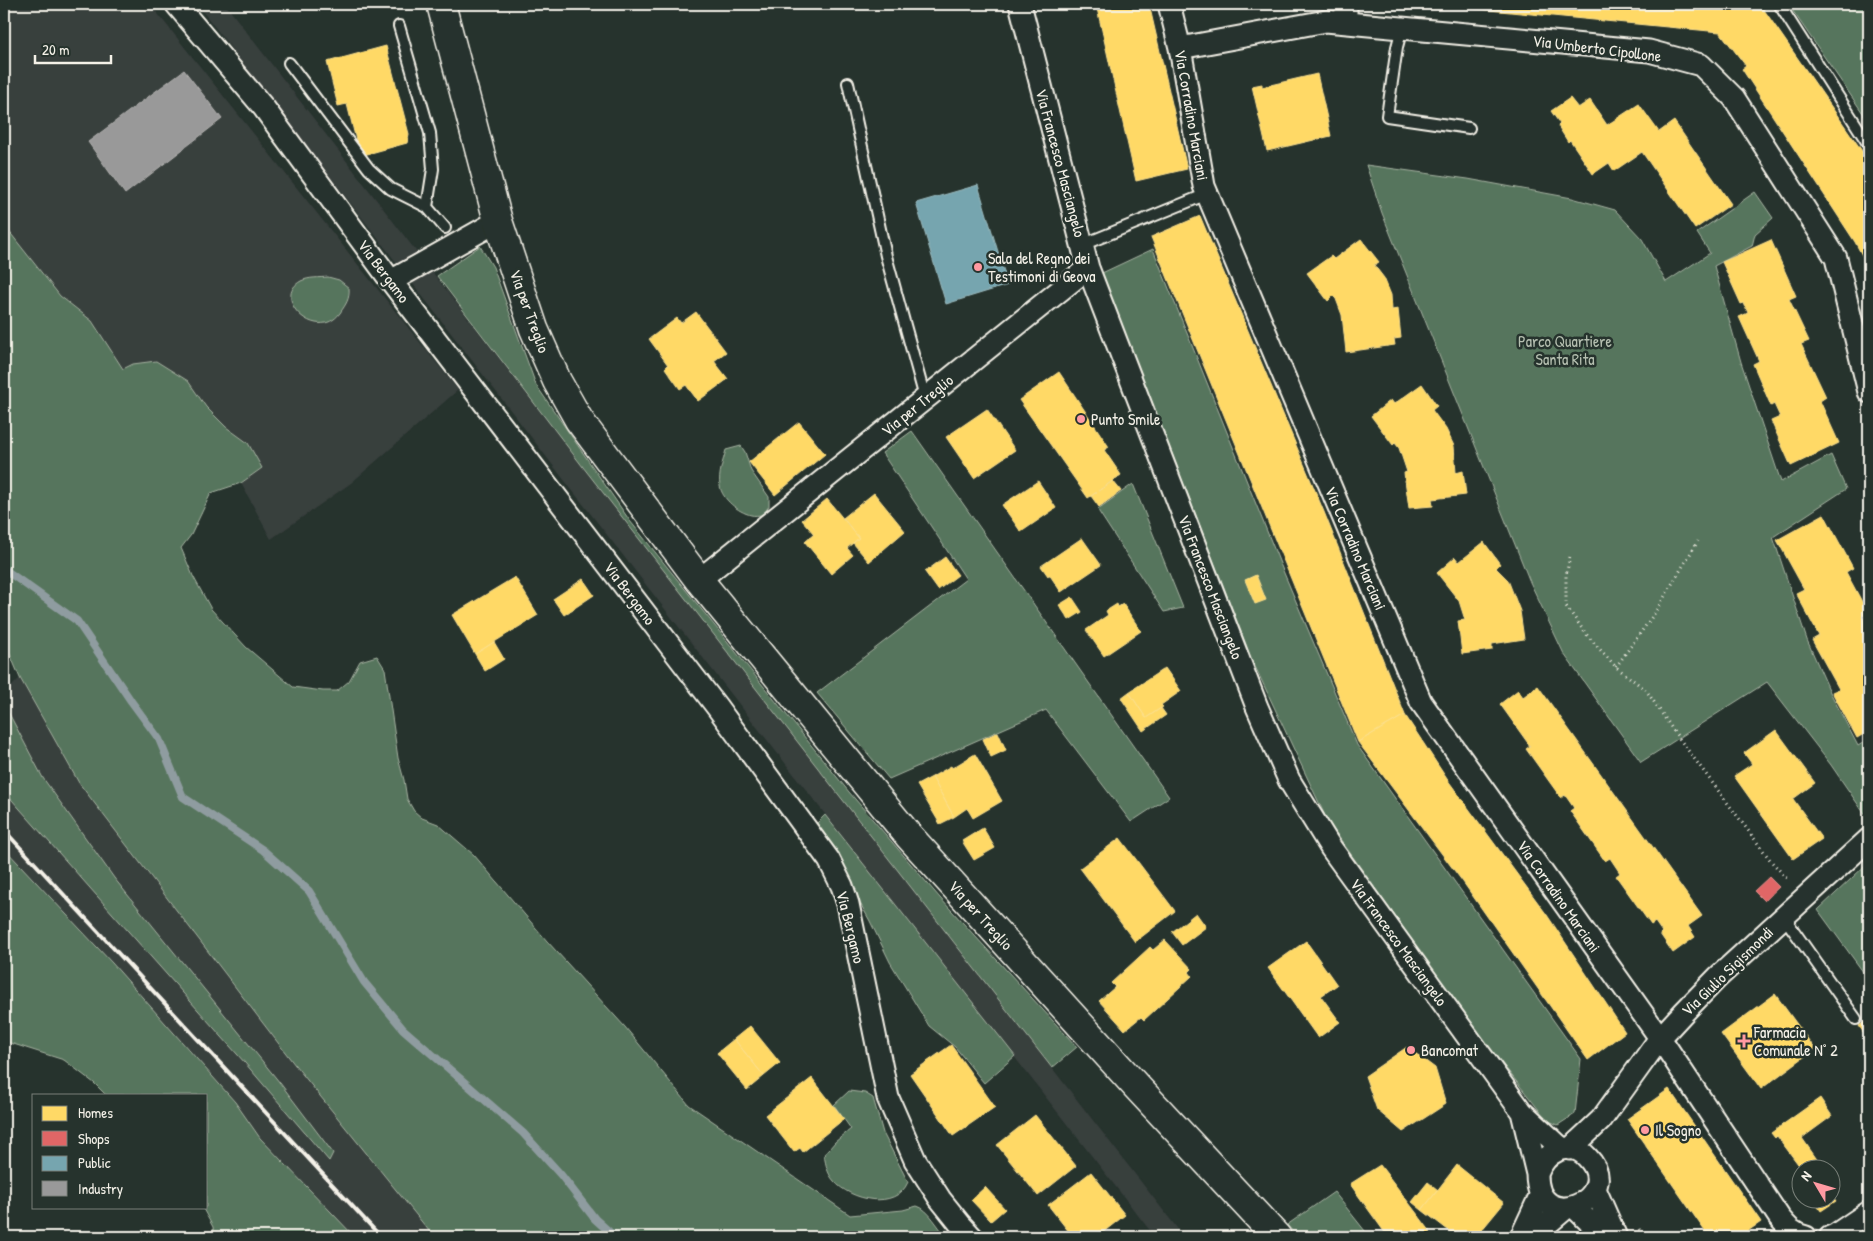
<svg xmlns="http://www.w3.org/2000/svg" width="1873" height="1241" font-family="'Patrick Hand',sans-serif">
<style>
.built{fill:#393f3e}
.green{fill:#57755d;stroke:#a6b3a2}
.homes{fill:#ffd966;stroke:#fce08d}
.shops{fill:#e06666;stroke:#e6908d}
.public{fill:#76a5af;stroke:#9cbcc0}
.industry{fill:#999;stroke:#b4b3b1}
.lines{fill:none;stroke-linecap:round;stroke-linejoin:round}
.stream{stroke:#8f9ca0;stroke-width:8}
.lane-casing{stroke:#f4f1e8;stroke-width:14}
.street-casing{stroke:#f4f1e8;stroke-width:25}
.secondary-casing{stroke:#f4f1e8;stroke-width:31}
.path{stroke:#f4f1e8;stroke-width:3;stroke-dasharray:1 4;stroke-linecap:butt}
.lane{stroke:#26332d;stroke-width:10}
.street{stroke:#26332d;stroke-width:21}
.secondary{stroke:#26332d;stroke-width:28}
.rail{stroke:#f4f1e8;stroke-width:4}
.poi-dot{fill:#ff9aa2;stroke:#26332d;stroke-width:2}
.labels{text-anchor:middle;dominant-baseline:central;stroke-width:5;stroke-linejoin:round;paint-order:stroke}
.street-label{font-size:16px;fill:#f4f1e8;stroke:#26332d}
.poi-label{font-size:16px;fill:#f4f1e8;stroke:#26332d;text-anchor:start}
.park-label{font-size:16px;fill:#b5bfb0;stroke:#26332d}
</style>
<rect width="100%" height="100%" fill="#26332d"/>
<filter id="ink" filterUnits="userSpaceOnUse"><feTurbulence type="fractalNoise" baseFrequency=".02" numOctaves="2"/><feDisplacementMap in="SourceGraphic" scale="10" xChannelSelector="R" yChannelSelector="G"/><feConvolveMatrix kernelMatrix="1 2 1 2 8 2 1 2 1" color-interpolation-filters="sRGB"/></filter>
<g filter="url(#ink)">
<!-- built -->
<path class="built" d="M4,4H150L458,390L351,483L271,539L241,483L262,468L248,443L226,427L206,407L188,381L156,361L133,364L123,369L92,321L60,296L4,225Z
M197,4H225L583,467L1184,1237H1155L565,481Z
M20,678L79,783L295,1065L434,1237H355L260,1138L235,1102L112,963L4,848V694Z"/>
<!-- green -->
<path class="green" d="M1788,4H1869V122Z
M1366,165L1468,179L1572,198L1615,210L1642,239L1666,282L1710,253L1697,233L1755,192L1773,218L1755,234L1752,246L1714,266L1741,362L1781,482L1831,455L1846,489L1773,537L1807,640L1830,692L1858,746L1869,739V813L1866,816L1831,765L1767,682L1641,762L1564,654L1530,582L1382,213Z
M4,225L60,296L92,321L123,369L133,364L156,361L188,381L206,407L226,427L248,443L262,468L241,483L211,493L191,535L181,548L193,576L211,609L246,647L293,687L323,691H337L349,681L360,661L377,656L385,669L398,758L404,780L407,799L414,811L422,818L438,824L474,855L547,941L625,1027L689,1105L850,1215L903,1210L917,1206C929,1209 938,1228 947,1237H434L295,1065L79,783L20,678L4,640Z
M480,246L493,267L536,385L630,521L849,792L940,898L1077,1047L1052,1068L583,467L437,276Z
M1153,249L1281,566L1357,745L1581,1059L1575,1114L1558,1125L1547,1120L1481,1037L1328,822L1252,660L1102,273Z
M328,277L339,280L349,288C350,299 346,304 340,313C317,344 270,298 301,281C309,277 319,278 328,277Z
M912,431L1169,797L1131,822L1046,710L889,779L817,693L966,579L882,453Z
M741,446L745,452L751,471L769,497V506L763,515C759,515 754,516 751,515C738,512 722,499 720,486C718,475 723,461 726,450Z
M1133,484L1183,608L1164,612L1099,512L1098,509Z
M4,704L43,778L114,878L280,1083L333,1153L329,1161L245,1063L4,791Z
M825,815L1015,1056L984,1083L955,1047L929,1026L890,962L870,921L816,824Z
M4,848L112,963L235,1102L260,1138L355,1237H214L213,1227L202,1207H206V1095H106L94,1083L64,1060L4,1041Z
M1869,862V980L1818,910Z
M849,1091L865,1093L873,1098L883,1133L908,1182C896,1211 850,1200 834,1181C827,1173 826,1165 824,1155L835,1142L851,1129L834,1105Z
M1334,1192L1369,1236L1368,1237H1298L1287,1225Z"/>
<!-- homes -->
<path class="homes" d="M1096,4H1149L1187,169L1136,181Z
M1426,4H1760L1869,161V280L1864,259L1855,242L1742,69L1746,66L1720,32Z
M386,46L409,134L407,143L360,156L347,104L338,106L327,62Z
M1317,74L1331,136L1267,151L1252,86L1262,84V87Z
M1570,98L1578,108L1590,100L1607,125L1639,104L1659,132L1674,121L1731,204L1695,229L1642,152L1614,171L1609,163L1593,174L1570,140L1568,142L1558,126L1560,124L1551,111Z
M1200,216L1324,512L1405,715L1358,742L1151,237Z
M1361,239L1379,262L1374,265L1384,278L1391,295L1392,310L1398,309L1401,338L1394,339L1395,345L1346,352L1342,315L1336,299L1333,296L1328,301L1307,273L1331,256L1334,259Z
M1771,240L1796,296L1789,299L1809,341L1801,344L1826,397L1820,401L1839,443L1791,466L1771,421L1780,417L1774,404L1771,406L1753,364L1759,361L1739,317L1748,313L1744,303L1741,304L1722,262Z
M696,312L726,352L714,361L728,379L698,401L686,385L680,389L665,368L668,365L649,339L677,318L681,323Z
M1059,372L1109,447L1104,450L1121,475L1088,498L1019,400Z
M1422,384L1437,406L1432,410L1446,429L1454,446L1456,473L1463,471L1466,495L1432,499L1433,506L1409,508L1404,473L1407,472L1399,448L1395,443L1393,445L1371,416L1391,400L1394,404Z
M987,409L1015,450L974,478L946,437Z
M799,422L825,454L775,495L749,462Z
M1038,481L1056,508L1021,532L1002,505Z
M1113,481L1121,491L1099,507L1091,496Z
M874,493L905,531L869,562L853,543L859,538L843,518Z
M827,499L859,538L847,548L853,555L831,574L805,542L814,534L802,520Z
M1824,514L1853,568L1846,572L1868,613L1862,616L1869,630V731L1857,738L1832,692L1839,689L1812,640L1819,636L1796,593L1804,589L1777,540Z
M1082,538L1101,565L1061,592L1049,574L1048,576L1041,566Z
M1484,542L1500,564L1496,568L1508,580L1520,611L1524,639L1492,644V650L1462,654L1458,621L1465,620L1459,601L1437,573L1455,557L1459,562Z
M945,557L958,575L938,590L925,572Z
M1256,575L1266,600L1255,604L1245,580Z
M515,577L538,615L475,654L452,615Z
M583,579L594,595L564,615L553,599Z
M1072,597L1082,612L1069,620L1059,605Z
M1117,604L1118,607L1123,604L1141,631L1104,656L1086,630L1108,615L1106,611Z
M494,642L504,659L485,671L475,654Z
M1165,668L1181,691L1161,705L1163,707L1161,708L1146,718L1129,692Z
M1538,686L1702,916L1688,926L1695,937L1673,953L1660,934L1662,932L1655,922L1651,925L1616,876L1620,873L1610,858L1605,861L1570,811L1574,808L1565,795L1561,798L1526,749L1530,746L1500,704L1518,690L1523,697Z
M1129,692L1146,718L1161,708L1166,715L1143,731L1121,698Z
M1405,715L1447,779L1547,915L1625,1032L1588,1060L1463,882L1358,742Z
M1776,730L1815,783L1793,799L1822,839L1793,859L1734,776L1752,764L1744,753Z
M998,732L1006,750L991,757L983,739Z
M975,754L1002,801L973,818L967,808L954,817L932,777L951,766L952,768Z
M932,777L954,817L940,824L917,785Z
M983,828L995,848L974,860L962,841Z
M1120,838L1175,911L1135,942L1080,868Z
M1196,913L1206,927L1182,945L1172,932Z
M1165,940L1192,969L1189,972L1192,976L1144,1020L1141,1017L1125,1030L1099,1001L1115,987L1111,983L1150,947L1153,950Z
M1306,941L1337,985L1321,996L1340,1022L1318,1038L1268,968Z
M1775,994L1815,1049L1761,1089L1721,1034Z
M1869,1019V1040L1859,1026Z
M750,1026L780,1063L764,1076L734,1039Z
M734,1039L764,1076L747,1090L717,1053Z
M951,1045L995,1107L953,1136L910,1074Z
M1407,1047L1435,1068L1446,1104L1403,1132L1377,1110L1365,1076Z
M812,1078L844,1119L803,1152L800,1148L794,1152L765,1115Z
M1669,1089L1761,1222L1739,1237H1709L1627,1119Z
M1820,1098L1832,1116L1802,1138L1823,1168H1801L1777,1136L1775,1138L1771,1133Z
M1035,1115L1076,1166L1038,1196L997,1145Z
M1380,1165L1431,1232L1423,1237H1388L1350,1184Z
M1457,1165L1504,1203L1476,1237H1457L1422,1210Z
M1091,1172L1125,1215L1097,1237H1073L1048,1205Z
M1830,1179L1836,1186L1830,1190Z
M1428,1182L1438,1190L1422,1210L1412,1202Z
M985,1187L1005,1209L991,1221L971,1200Z
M1830,1193L1836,1201L1821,1211L1812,1198H1830Z"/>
<!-- shops -->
<path class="shops" d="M1769,877L1779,887L1764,901L1754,891Z"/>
<!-- public -->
<path class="public" d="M978,185L1008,285L946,304L916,203Z"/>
<!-- industry -->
<path class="industry" d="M184,70L222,119L125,194L88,142Z"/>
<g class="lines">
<!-- stream -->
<path class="stream" d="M4,569L77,621L131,701L159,739L183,797L263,850L309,891L364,982L403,1029L523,1133L561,1175L595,1219L615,1237"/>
<defs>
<path id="lane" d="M1779,4L1869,145
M399,26L430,133L433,169L427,207
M1402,28L1397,47L1387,116L1469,128
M289,63L369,169L391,189L427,207L445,228
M848,83L886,256L925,398
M1082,245L1207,194
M1784,917L1856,1019"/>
<path id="street" d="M176,4L264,108L391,281L717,707L829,860L842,886L848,904L888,1098L915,1160L940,1199L960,1224L972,1237
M1020,4L1088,268L1257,707L1289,780L1331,848L1522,1112L1562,1149
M1169,4L1180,48L1204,186L1421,702L1660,1038L1779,1217C1787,1227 1793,1234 1806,1237
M1346,23V4
M1180,48L1326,21L1649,51L1701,65L1734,98L1836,258L1869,392
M391,281L498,221
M699,580L1088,268
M1522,1112L1537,1174C1537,1239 1627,1198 1587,1157C1569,1138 1545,1152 1537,1174
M1570,1149L1601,1120L1660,1038L1684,1012L1718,977L1869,839
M1595,1189L1616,1237
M1575,1208L1605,1237
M1521,1237L1541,1194
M1532,1237L1565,1209
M1830,1237L1835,1235L1869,1212"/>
<path id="secondary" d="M441,4L498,221L534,329L557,381L579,420L699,580L908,835L1136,1086L1277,1237"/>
</defs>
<!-- lane casing -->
<use href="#lane" class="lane-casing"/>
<!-- street casing -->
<use href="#street" class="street-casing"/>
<!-- secondary casing -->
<use href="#secondary" class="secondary-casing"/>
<!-- path -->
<path class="path" d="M1570,557L1566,575V606L1586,634L1616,667L1646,690L1675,733L1771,861L1789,881
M1616,667L1654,614L1698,541
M1639,1229L1644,1237"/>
<!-- lane -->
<use href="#lane" class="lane"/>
<!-- street -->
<use href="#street" class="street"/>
<!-- secondary -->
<use href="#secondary" class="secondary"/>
<!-- rail -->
<path class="rail" d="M4,830L381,1237"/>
</g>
</g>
<!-- markers -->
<g class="poi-dot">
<circle cx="978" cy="267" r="5"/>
<circle cx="1081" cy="419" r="5"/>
<path d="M1741.5 1033.5h5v5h5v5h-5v5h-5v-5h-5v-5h5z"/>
<circle cx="1411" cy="1050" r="5"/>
<circle cx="1645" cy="1130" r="5"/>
</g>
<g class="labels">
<!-- street labels -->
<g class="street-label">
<text transform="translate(1597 48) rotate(7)">Via Umberto Cipollone</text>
<text transform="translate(1192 115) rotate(80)">Via Corradino Marciani</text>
<text transform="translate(1061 163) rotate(75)">Via Francesco Masciangelo</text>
<text transform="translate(384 271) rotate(53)">Via Bergamo</text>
<text transform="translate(530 311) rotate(70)">Via per Treglio</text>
<text transform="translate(917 405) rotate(-39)">Via per Treglio</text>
<text transform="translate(1356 548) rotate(67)">Via Corradino Marciani</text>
<text transform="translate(1211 587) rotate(69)">Via Francesco Masciangelo</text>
<text transform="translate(630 593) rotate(53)">Via Bergamo</text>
<text transform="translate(1559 896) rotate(55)">Via Corradino Marciani</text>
<text transform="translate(981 915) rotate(48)">Via per Treglio</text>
<text transform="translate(851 927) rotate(76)">Via Bergamo</text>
<text transform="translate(1399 942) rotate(54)">Via Francesco Masciangelo</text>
<text transform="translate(1727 971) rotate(-44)">Via Giulio Sigismondi</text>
</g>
<!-- poi labels -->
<g class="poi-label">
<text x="988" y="258">Sala del Regno dei<tspan x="988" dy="18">Testimoni di Geova</tspan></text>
<text x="1091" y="419">Punto Smile</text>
<text x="1754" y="1032">Farmacia<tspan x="1754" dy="18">Comunale N° 2</tspan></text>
<text x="1421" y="1050">Bancomat</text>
<text x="1655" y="1130">Il Sogno</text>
</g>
<!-- park labels -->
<g class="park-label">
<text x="1565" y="341">Parco Quartiere<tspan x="1565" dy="18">Santa Rita</tspan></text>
</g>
</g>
<!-- margin -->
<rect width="1873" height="1241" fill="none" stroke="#26332d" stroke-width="20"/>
<rect x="10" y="10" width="1853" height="1221" fill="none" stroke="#f4f1e8" stroke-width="2" filter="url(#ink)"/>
<!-- legend -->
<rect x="32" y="1094" width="175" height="115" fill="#26332d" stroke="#787f78"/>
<rect x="42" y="1106" width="25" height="15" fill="#ffd966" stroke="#787f78"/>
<text x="78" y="1118" font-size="15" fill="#f4f1e8">Homes</text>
<rect x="42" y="1131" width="25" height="15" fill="#e06666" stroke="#787f78"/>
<text x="78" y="1144" font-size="15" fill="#f4f1e8">Shops</text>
<rect x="42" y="1156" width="25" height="15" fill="#76a5af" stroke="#787f78"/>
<text x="78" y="1168" font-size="15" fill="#f4f1e8">Public</text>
<rect x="42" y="1181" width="25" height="15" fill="#999999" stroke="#787f78"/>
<text x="78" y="1194" font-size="15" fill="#f4f1e8">Industry</text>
<!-- north arrow -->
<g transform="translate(1816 1184) rotate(308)"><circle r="24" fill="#26332d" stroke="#787f78"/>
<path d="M0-4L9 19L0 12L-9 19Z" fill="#ff9aa2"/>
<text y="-8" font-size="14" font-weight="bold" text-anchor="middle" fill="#f4f1e8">N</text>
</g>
<!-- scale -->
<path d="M35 55v8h76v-8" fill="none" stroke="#f4f1e8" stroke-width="2.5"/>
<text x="42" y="55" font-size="15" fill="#f4f1e8" stroke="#26332d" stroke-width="4" paint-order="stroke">20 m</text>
</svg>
